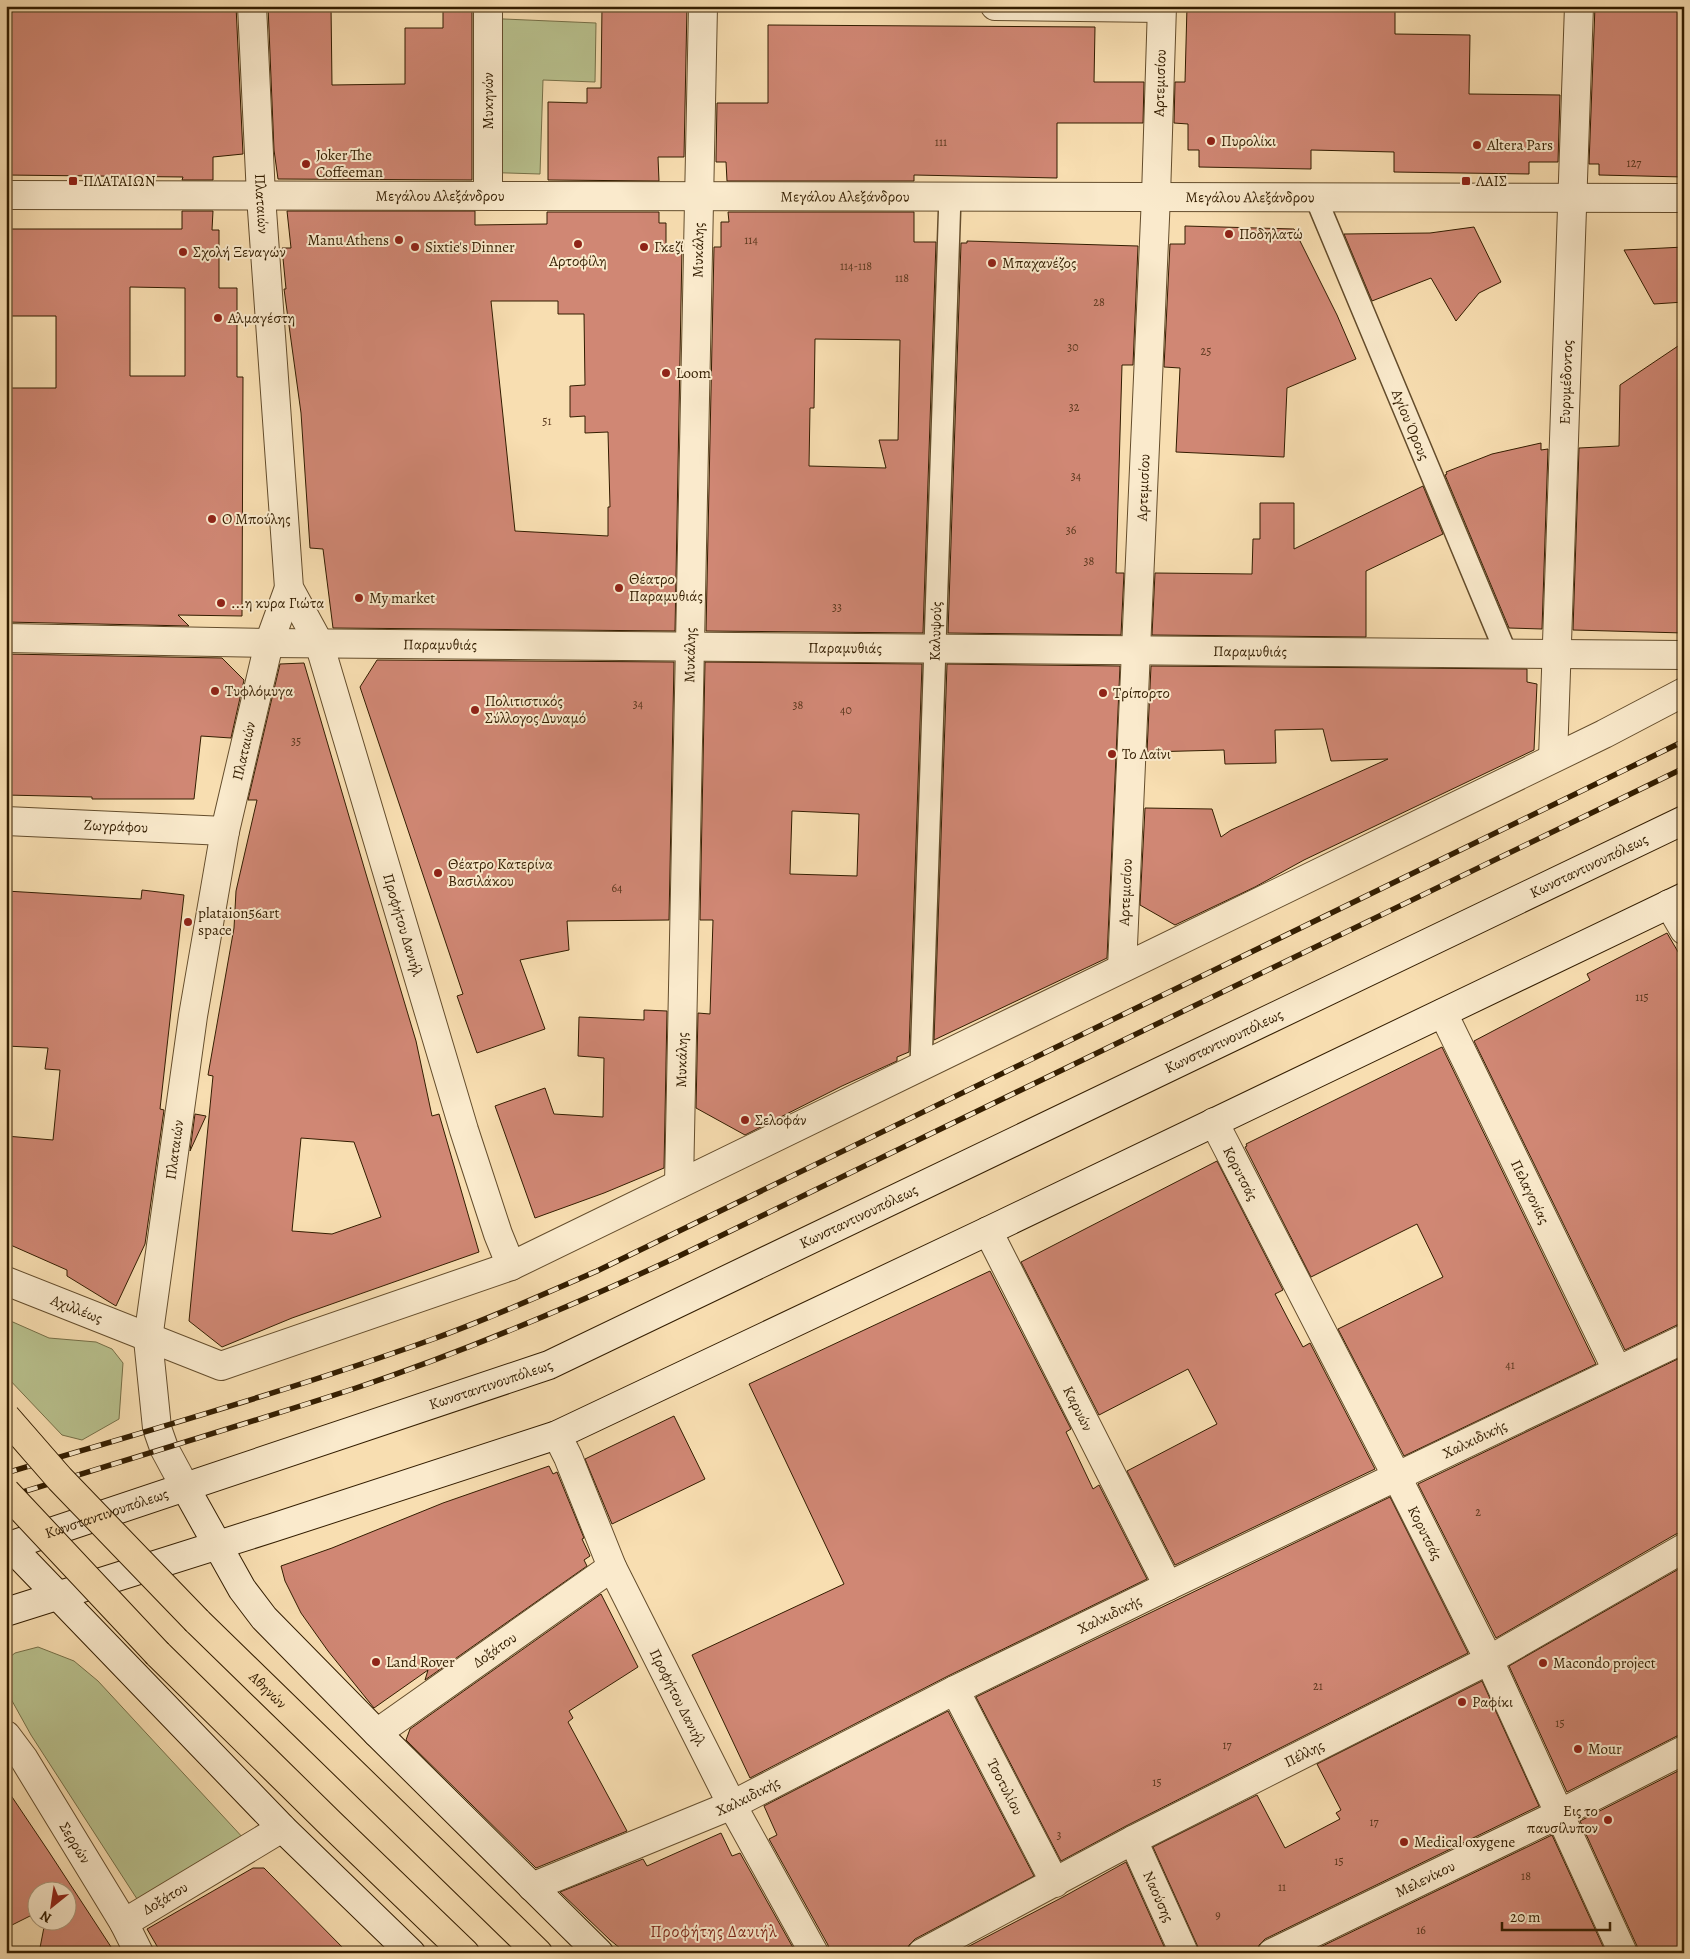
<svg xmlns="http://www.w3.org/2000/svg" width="1690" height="1959" font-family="Alegreya,serif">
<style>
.green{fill:#b9c28f;stroke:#767048}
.building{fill:#d08774;stroke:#331d00;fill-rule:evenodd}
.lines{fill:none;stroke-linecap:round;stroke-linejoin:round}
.service-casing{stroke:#644d2c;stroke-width:24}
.pedestrian-casing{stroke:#644d2c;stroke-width:30}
.minor-casing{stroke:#644d2c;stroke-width:30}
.tertiary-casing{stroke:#644d2c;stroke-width:30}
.secondary-casing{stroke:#331d00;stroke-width:30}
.trunk-casing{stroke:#331d00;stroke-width:30}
.service{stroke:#faeacc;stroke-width:21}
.pedestrian{stroke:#faeacc;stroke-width:28}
.minor{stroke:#faeacc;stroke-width:28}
.tertiary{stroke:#faeacc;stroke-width:28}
.secondary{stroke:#faeacc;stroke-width:28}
.trunk{stroke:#f8deb1;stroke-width:28}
.rail-casing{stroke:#331d00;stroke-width:5.5}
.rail{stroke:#faeacc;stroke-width:4;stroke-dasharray:11;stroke-linecap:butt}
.trunk-bridge-casing{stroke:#331d00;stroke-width:30;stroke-linecap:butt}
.trunk-bridge{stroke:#f8deb1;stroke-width:28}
.poi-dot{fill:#8f2418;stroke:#faeacc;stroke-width:2}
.labels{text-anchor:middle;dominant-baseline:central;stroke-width:4;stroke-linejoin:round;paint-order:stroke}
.number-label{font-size:12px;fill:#5a381d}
.street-label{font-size:15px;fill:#331d00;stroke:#faeacc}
.poi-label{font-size:15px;fill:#331d00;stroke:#faeacc;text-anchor:start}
.neighbourhood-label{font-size:16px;letter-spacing:1px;fill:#7a1f14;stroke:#faeacc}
</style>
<rect width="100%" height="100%" fill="#f8deb1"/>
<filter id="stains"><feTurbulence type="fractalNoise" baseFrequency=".004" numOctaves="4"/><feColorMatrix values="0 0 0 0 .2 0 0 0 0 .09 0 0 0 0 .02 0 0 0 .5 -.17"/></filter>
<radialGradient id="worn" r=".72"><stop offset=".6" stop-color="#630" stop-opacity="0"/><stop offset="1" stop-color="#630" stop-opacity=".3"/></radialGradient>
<!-- green -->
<path class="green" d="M481,18L596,23L595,82L543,80L540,174L476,172Z
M6,1319L49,1338L96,1342L112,1349L123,1363L119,1419L82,1440L62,1435L6,1376Z
M38,1647L74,1661L98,1681L245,1840L139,1902L31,1735L6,1690V1660L15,1653Z"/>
<!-- building -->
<path class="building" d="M6,6H236L243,154L213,157V180H182L183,177L6,175Z
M268,6H331L332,85L405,84V28H443V9H472V180L278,179L274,150Z
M602,6H687L684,157H658L659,181L548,180V102L587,103V88H601Z
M1187,6H1395V34L1470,35L1469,94L1560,95L1558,162H1529V174L1394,172V152L1311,150V169L1199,167V150H1188V124L1174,123L1175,82H1185Z
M1595,6H1684V177L1599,175V164H1589Z
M768,25L1095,27L1094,82H1144L1143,123H1057V178L914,175V181H727L726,162H716V157L717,103H768Z
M182,211H213L212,230H219V288H237V377H243L242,616L178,615L189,626L6,622V388H56V316H6V229H182ZM130,287L185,288V376H130Z
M287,211H475V225L547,224V212H659V223H666V249L682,248L675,631L333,628L323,549L310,548L301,413L284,289H286L282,248H291ZM491,301H558V314H584L585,385L570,386V417L585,416V433L608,432L610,507H608V536L515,531Z
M728,212H914V242H936L923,633L706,631L714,247H721V222H729ZM815,339L900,340L898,440H879L886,468L809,466L810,408H814Z
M1185,226L1294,229L1337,315L1356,359L1287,388L1284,457L1176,452L1180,368L1164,367L1170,244H1185Z
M1474,227L1501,282L1479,293L1456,321L1431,278L1372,301L1344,234L1430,233Z
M967,241L1138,246L1133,365H1122L1116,573H1124L1121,635L948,633L961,243H967Z
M1684,247V302L1654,304L1624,250Z
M1684,342V633L1573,630L1579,448L1619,446L1620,385Z
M1541,443V450L1548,449L1542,629L1509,628L1445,475L1447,474L1446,472L1492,454Z
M1423,486L1443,534L1366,571V637L1152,635L1155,573L1252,574L1253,539H1260V503H1294V549Z
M6,654L222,658L244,680L231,738L201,736L194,799H92V797L6,795Z
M377,660L674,662L669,920L567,921L569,950L520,960L545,1029L477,1053L457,996L463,994L360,687Z
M705,662L922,664L909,1052L897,1057V1061L842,1086L745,1135L696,1108L698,1013L710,1014L713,920H700ZM792,811L859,814L857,876L790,874Z
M304,663L366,874L416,1041L432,1116L439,1114L479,1252L292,1318L222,1347L189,1321L213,1076L208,1075L234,928L236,891L257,800H248L280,664ZM301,1138L354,1142L381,1217L332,1234L292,1231Z
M947,664L1120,666L1107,958L934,1040Z
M1151,666L1527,669V682L1537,684L1534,750L1304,860L1255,887L1175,925L1140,905L1145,808L1212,809L1221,837L1231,830L1388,759L1331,761L1323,729L1275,730L1276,763L1225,764L1224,750L1147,752Z
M142,890L184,895L160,1109L164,1110L145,1244L116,1306L67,1276V1270L6,1243V1136L53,1140L60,1070L45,1069L48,1048L6,1046V891L141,899Z
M1667,933L1684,962V1324L1677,1325L1625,1350L1474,1041L1590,980L1587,974Z
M644,1010L667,1011L664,1168L604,1193L535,1218L495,1106L545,1088L554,1114L603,1117L604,1058L578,1056L579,1017L644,1020Z
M1442,1047L1596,1364L1404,1456L1338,1329L1443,1277L1417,1224L1311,1277L1245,1147L1247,1146L1246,1144Z
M195,1114L206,1116L190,1151Z
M1217,1161L1283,1290L1275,1294L1288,1319L1303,1347L1310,1343L1375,1469L1175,1565L1127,1471L1217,1424L1188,1369L1099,1415L1021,1262Z
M990,1271L1071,1429L1066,1432L1093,1489L1099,1485L1147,1579L948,1676L750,1778L692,1655L844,1584L749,1384Z
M1684,1356V1532L1676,1534L1496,1638L1418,1484Z
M674,1416L705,1479L612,1524L585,1459Z
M549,1466L553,1474L557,1472L584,1538L582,1539L590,1556L584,1560L587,1566L425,1680L428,1670L374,1708L328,1651L301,1613L285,1581L281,1566L332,1548L443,1503Z
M1390,1497L1468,1653L1126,1826L1061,1861L976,1697Z
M1684,1566V1735L1677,1736L1567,1792L1509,1666Z
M601,1594L638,1667L569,1711L573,1718L568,1722L627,1831L536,1868L406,1740L410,1729Z
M1482,1681L1539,1806L1265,1939L1259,1945L1257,1953H1199L1198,1947L1153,1847L1257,1795L1285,1848L1340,1819L1336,1813L1341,1810L1317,1764Z
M948,1711L1034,1876L915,1939L909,1945L906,1953H830L828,1945L769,1839L777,1835L764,1806Z
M1684,1768V1953H1638L1637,1946L1580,1821Z
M6,1788L49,1852L115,1953H39L45,1922H68V1892H38V1912L6,1928Z
M721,1833L732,1856L740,1853L796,1953H626L610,1940L560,1892L643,1859L647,1866Z
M1552,1835L1606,1953H1308Z
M1126,1862L1167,1953H956L1063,1897Z
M253,1868H264L348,1953H161L147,1929Z"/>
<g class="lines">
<defs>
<g id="service">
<path id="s1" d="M1315,196L1506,653"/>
<path id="s2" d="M921,1066L950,196"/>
</g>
<g id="pedestrian">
<path d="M488,6V196"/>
<path d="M6,638L269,643"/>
<path id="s3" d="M1133,1840L1184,1953"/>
<path id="s4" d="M124,1923L282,1828"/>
<path id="s5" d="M922,1953L1133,1840L1489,1660L1684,1548"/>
</g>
<g id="minor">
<path d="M995,6L1162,8"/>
<path id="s6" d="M6,195L1684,198"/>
<path id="s7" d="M269,643L1684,655"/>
<path id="s8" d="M1553,758L1579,6"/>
<path id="s9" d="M6,821L225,831"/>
<path d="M1669,904L1684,930"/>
<path id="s10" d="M1122,968L1156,196L1162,6"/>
<path id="s11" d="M1443,1013L1617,1370"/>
<path id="s12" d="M1214,1122L1397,1477L1489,1660L1623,1953"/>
<path id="s13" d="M679,1184L703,6"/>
<path id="s14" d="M988,1231L1168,1586"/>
<path id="s15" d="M557,1435L568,1457L612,1567L732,1805L814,1953"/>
<path id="s16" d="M185,1487L164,1448L157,1428L148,1339L193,1016L225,831L269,643L289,588"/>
<path id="s17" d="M955,1690L1055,1883"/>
<path id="s18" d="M377,1733L612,1567"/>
<path id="s19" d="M6,1735L24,1759L124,1923L139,1953"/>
<path id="s20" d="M532,1887L732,1805L955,1690L1168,1586L1684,1339"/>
<path id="s21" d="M1272,1953L1559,1814L1684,1750"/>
</g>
<g id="tertiary">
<path id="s22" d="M252,6L261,196L289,588L319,643L464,1130L498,1234L511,1266"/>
<path id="s23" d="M6,1281L221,1366L511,1266L1604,734L1684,692"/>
</g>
<g id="secondary">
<path d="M185,1487L242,1589L264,1618L377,1733L599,1953"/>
<path d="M10,1546L282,1828L411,1953"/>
<path id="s24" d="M6,1547L549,1365L1684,820"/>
<path d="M6,1612L272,1528L557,1435L988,1231L1684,897"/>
</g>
<g id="trunk">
<path id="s25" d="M197,1621L538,1953"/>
<path d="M158,1654L330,1823L465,1953"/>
</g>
</defs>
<!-- service casing -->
<use href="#service" class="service-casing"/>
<!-- pedestrian casing -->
<use href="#pedestrian" class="pedestrian-casing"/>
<!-- minor casing -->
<use href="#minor" class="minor-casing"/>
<!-- tertiary casing -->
<use href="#tertiary" class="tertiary-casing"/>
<!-- secondary casing -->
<use href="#secondary" class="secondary-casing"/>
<!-- trunk casing -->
<use href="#trunk" class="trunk-casing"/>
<!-- service -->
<use href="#service" class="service"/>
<!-- pedestrian -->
<use href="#pedestrian" class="pedestrian"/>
<!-- minor -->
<use href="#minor" class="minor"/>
<!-- tertiary -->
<use href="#tertiary" class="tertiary"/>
<!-- secondary -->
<use href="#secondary" class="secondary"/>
<!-- trunk -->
<use href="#trunk" class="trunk"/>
<defs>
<path id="rail" d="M6,1473C150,1430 295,1389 436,1338C491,1318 544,1294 597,1271L1684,741
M6,1497C123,1461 240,1426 356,1388C466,1351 572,1306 677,1257L1684,768"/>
</defs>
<!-- rail casing -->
<use href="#rail" class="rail-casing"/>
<!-- rail -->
<use href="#rail" class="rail"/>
<defs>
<path id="trunk-bridge" d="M6,1417L60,1479L197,1621
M6,1492L158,1654"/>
</defs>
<!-- trunk-bridge casing -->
<use href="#trunk-bridge" class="trunk-bridge-casing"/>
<!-- trunk-bridge -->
<use href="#trunk-bridge" class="trunk-bridge"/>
</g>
<!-- markers -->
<g class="poi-dot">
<circle cx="1211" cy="141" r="5"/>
<circle cx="1477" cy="145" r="5"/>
<circle cx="306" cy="164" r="5"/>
<rect x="68" y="176" width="10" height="10" rx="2.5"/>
<rect x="1461" y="176" width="10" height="10" rx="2.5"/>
<circle cx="1229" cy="234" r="5"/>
<circle cx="399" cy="240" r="5"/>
<circle cx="578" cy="244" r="5"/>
<circle cx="415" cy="247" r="5"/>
<circle cx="644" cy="247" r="5"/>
<circle cx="183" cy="252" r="5"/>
<circle cx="992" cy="263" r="5"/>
<circle cx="218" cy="318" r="5"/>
<circle cx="666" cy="373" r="5"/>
<circle cx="212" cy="519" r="5"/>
<circle cx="619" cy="588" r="5"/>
<circle cx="359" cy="598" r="5"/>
<circle cx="221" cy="603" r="5"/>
<circle cx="215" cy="691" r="5"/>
<circle cx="1103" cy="693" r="5"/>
<circle cx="475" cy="710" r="5"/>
<circle cx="1112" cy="754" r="5"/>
<circle cx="438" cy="873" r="5"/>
<circle cx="188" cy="922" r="5"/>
<circle cx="745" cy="1120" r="5"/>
<circle cx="376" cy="1662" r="5"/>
<circle cx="1543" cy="1663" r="5"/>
<circle cx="1462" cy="1702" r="5"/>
<circle cx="1578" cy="1749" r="5"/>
<circle cx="1608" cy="1820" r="5"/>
<circle cx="1404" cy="1842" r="5"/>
</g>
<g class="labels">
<!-- number labels -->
<g class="number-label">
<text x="941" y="142">111</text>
<text x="1634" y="163">127</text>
<text x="751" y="240">114</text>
<text x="856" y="266">114-118</text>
<text x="902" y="278">118</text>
<text x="1099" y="302">28</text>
<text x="1073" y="347">30</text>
<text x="1206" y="351">25</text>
<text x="1074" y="407">32</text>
<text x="547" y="421">51</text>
<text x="1076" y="476">34</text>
<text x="1071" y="530">36</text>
<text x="1089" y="561">38</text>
<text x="837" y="607">33</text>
<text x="638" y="704">34</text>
<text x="798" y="705">38</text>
<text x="846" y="710">40</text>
<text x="296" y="741">35</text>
<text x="617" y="888">64</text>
<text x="1642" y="997">115</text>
<text x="1510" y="1365">41</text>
<text x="1478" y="1512">2</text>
<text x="1318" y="1686">21</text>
<text x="1560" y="1723">15</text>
<text x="1227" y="1745">17</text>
<text x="1157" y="1782">15</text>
<text x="1374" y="1822">17</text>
<text x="1059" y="1835">3</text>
<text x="1339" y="1861">15</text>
<text x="1526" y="1876">18</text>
<text x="1282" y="1887">11</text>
<text x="1218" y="1915">9</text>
<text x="1421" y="1930">16</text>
</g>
<!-- street labels -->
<g class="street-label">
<text stroke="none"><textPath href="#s10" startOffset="886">Αρτεμισίου</textPath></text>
<text transform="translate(488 101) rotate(-90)">Μυκηνών</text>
<text stroke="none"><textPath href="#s6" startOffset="434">Μεγάλου Αλεξάνδρου</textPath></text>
<text stroke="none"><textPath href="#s6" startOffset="839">Μεγάλου Αλεξάνδρου</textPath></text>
<text stroke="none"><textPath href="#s6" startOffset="1244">Μεγάλου Αλεξάνδρου</textPath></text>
<text stroke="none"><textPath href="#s22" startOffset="198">Πλαταιών</textPath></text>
<text stroke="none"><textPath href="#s13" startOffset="934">Μυκάλης</textPath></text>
<text stroke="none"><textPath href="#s8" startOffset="376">Ευρυμέδοντος</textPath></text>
<text stroke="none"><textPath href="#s1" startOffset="248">Αγίου Όρους</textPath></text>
<text stroke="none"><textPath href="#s10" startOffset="481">Αρτεμισίου</textPath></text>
<text stroke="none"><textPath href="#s2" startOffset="435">Καλυψούς</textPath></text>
<text stroke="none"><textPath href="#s7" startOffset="171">Παραμυθιάς</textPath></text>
<text stroke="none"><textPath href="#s7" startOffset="576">Παραμυθιάς</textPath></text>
<text stroke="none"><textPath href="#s7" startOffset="981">Παραμυθιάς</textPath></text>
<text stroke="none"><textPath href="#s13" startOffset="529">Μυκάλης</textPath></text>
<text stroke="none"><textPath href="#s16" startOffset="751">Πλαταιών</textPath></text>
<text stroke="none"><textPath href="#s9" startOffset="110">Ζωγράφου</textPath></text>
<text stroke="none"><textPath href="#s24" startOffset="1726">Κωνσταντινουπόλεως</textPath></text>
<text stroke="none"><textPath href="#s10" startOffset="76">Αρτεμισίου</textPath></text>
<text stroke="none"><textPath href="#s22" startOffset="940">Προφήτου Δανιήλ</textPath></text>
<text stroke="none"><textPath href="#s24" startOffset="1321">Κωνσταντινουπόλεως</textPath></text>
<text stroke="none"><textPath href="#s13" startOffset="124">Μυκάλης</textPath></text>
<text stroke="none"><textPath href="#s16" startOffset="346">Πλαταιών</textPath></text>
<text stroke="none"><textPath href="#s12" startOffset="58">Κορυτσάς</textPath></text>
<text stroke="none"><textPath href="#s11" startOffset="199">Πελαγονίας</textPath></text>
<text stroke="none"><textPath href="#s24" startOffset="916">Κωνσταντινουπόλεως</textPath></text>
<text stroke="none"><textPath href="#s23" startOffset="76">Αχιλλέως</textPath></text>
<text stroke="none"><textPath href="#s24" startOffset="511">Κωνσταντινουπόλεως</textPath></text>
<text stroke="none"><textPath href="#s14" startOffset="199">Καρυών</textPath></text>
<text stroke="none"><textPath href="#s20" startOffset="1044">Χαλκιδικής</textPath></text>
<text stroke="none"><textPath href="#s24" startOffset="106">Κωνσταντινουπόλεως</textPath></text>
<text stroke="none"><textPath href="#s12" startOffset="462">Κορυτσάς</textPath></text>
<text stroke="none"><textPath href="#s20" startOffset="639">Χαλκιδικής</textPath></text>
<text stroke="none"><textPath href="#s18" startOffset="144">Δοξάτου</textPath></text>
<text stroke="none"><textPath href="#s25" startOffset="99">Αθηνών</textPath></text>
<text stroke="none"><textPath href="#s15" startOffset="289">Προφήτου Δανιήλ</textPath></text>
<text stroke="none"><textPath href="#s5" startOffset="431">Πέλλης</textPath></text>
<text stroke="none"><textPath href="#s17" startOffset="109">Τσοτυλίου</textPath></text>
<text stroke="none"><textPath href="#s20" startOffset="234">Χαλκιδικής</textPath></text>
<text stroke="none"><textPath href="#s19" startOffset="128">Σερρών</textPath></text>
<text stroke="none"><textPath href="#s21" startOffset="170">Μελενίκου</textPath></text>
<text stroke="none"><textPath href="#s3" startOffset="62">Ναούσης</textPath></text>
<text stroke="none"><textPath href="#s4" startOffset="48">Δοξάτου</textPath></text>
</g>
<!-- poi labels -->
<g class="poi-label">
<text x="1221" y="141">Πυρολίκι</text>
<text x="1487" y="145">Altera Pars</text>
<text x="316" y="155">Joker The<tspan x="316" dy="17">Coffeeman</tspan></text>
<text x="83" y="181">ΠΛΑΤΑΙΩΝ</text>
<text x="1476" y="181">ΛΑΙΣ</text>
<text x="1239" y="234">Ποδηλατώ</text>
<text x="389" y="240" text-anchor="end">Manu Athens</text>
<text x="425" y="247">Sixtie's Dinner</text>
<text x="654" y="247">Γκεζί</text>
<text x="193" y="252">Σχολή Ξεναγών</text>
<text x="578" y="261" text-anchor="middle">Αρτοφίλη</text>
<text x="1002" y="263">Μπαχανέζος</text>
<text x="228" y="318">Αλμαγέστη</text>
<text x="676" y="373">Loom</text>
<text x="222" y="519">Ο Μπούλης</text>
<text x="629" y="579">Θέατρο<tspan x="629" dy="17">Παραμυθιάς</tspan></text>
<text x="369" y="598">My market</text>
<text x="231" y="603">...η κυρα Γιώτα</text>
<text x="225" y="691">Τυφλόμυγα</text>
<text x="1113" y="693">Τρίπορτο</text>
<text x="485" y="701">Πολιτιστικός<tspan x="485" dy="17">Σύλλογος Δυναμό</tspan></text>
<text x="1122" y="754">Το Λαΐνι</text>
<text x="448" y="864">Θέατρο Κατερίνα<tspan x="448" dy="17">Βασιλάκου</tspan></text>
<text x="198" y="913">plataion56art<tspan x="198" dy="17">space</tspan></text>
<text x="755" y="1120">Σελοφάν</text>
<text x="386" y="1662">Land Rover</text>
<text x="1553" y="1663">Macondo project</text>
<text x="1472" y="1702">Ραφίκι</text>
<text x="1588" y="1749">Mour</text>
<text x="1598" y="1811" text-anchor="end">Εις το<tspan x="1598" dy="17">παυσίλυπον</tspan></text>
<text x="1414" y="1842">Medical oxygene</text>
</g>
<!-- neighbourhood labels -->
<g class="neighbourhood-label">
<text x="714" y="1932">Προφήτης Δανιήλ</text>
</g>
</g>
<!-- margin -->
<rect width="1690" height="1959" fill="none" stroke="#f8deb1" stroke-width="25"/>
<rect x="8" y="8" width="1675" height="1944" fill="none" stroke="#331d00" stroke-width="2.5"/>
<rect x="12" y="12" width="1665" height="1934" fill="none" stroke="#331d00"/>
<!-- north arrow -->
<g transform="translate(52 1906) rotate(210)"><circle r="24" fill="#faeacc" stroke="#aa987a"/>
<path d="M0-4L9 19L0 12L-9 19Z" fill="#8f2418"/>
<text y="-8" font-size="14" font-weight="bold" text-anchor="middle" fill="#331d00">N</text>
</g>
<!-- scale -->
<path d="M1502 1922v8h108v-8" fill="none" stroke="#331d00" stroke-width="2.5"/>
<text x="1510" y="1922" font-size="15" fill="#331d00" stroke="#faeacc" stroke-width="4" paint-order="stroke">20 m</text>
<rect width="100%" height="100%" filter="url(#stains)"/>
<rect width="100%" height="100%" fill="url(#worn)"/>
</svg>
